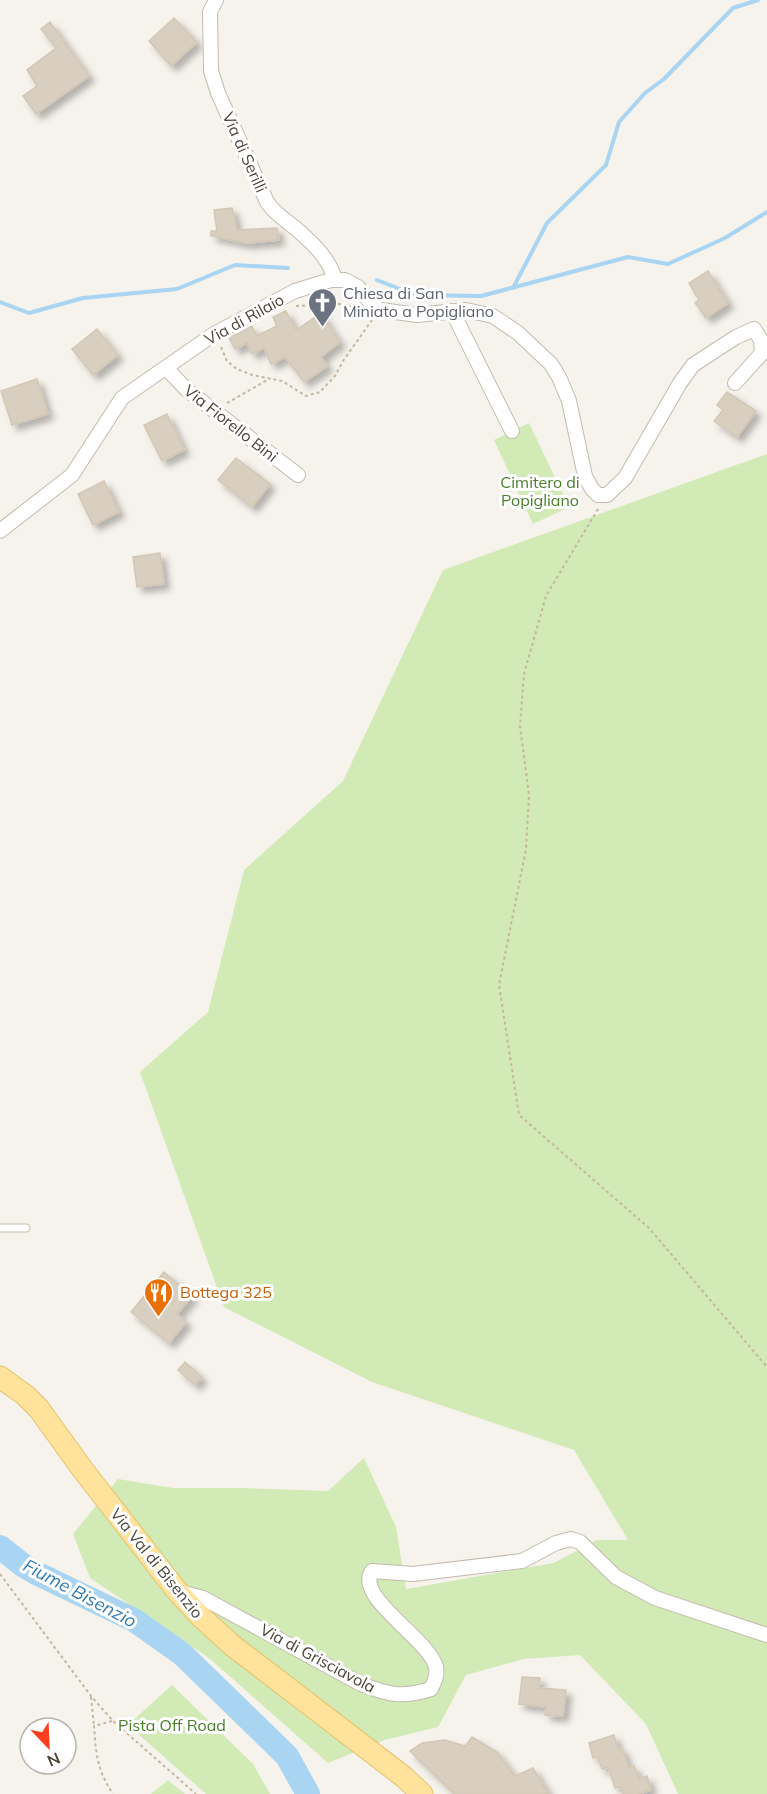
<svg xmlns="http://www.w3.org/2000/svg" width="767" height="1794" font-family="Mulish,sans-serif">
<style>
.green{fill:#d2eab5}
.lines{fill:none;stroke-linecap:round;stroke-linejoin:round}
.stream{stroke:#a9d4f2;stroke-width:4}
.river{stroke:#a9d4f2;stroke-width:24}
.building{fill:#d8cfc1;stroke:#d3c7b4;stroke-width:1.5;filter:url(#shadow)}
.lane-casing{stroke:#c2bbae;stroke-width:9}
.street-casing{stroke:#c2bbae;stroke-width:16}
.primary-casing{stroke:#e6c16a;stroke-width:23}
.path{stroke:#c4b79f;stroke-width:2;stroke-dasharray:3 3;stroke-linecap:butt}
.lane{stroke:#fff;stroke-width:7}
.street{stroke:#fff;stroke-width:14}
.primary{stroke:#ffe39c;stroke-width:21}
.labels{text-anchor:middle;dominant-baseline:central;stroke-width:6;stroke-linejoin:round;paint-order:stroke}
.street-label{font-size:16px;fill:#4b4439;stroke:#fff}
.worship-label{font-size:16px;fill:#5b616d;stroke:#fff;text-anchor:start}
.park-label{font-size:16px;fill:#4a7f2a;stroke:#fff}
.food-label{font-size:16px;fill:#c56008;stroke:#fff;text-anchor:start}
.water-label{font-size:18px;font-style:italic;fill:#2e7ab2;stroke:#fff}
</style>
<defs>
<filter id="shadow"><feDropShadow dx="5.5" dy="5.5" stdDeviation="3" flood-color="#0004"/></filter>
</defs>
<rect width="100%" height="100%" fill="#f6f3ec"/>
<!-- green -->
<path class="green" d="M529,423L569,507L533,524L494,440Z
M767,454V1794H678L646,1724L580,1655L524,1659L466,1675L438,1727L385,1740L328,1763L209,1658L90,1578L73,1534L118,1479L173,1488H239L328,1491L364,1458L396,1527L406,1589L554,1563L597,1540H628L574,1450L372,1382L224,1307L140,1072L208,1012L244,870L343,781L443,570Z
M172,1685L253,1764L270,1794H206L128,1725Z
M168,1780L185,1794H151Z"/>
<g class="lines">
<!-- stream -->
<path class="stream" d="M377,280L415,295L481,296L628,257L668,264L725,238L767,212
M513,288L547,223L606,165L619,122L645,93L664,79L733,8L758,0
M0,302L29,313L83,298L177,289L235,265L288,268"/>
<!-- river -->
<path class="river" d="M0,1547L24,1566L36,1573L134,1620L182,1654L287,1756L308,1794"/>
</g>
<!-- building -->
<path class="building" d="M174,18L197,42L171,66L149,41Z
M50,22L89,76L36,114L23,96L37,86L27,70L56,48L41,29Z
M232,208L237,230L277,228L279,240L247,243L211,236V231H217L214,210Z
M708,271L728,303L706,318L695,303L699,300L689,283Z
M286,311L296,330L321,313L340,342L321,357L327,366L304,382L285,357L271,364L264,348L252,354L247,343L235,349L229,338L252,326L257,336L277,326L273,317Z
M97,329L118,355L93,375L72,349Z
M37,379L48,414L12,425L1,391Z
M727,392L756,411L737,437L714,421L723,410L717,405Z
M167,414L184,450L162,461L144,425Z
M236,458L270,484L252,507L218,480Z
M104,481L119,512L93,525L78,494Z
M160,553L164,584L137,587L133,557Z
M164,1272L192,1296L177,1314L186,1322L169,1343L131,1312Z
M185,1362L202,1377L195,1385L178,1370Z
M522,1677L540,1678L539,1688L566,1690L563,1716L545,1715L546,1707L519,1704Z
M614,1735L618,1749L622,1748L629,1768L634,1766L639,1779L647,1776L651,1790L639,1794H623L620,1787L615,1788L608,1767L602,1769L598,1757L593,1758L589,1743Z
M472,1737L497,1752L515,1776L533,1768L549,1794H454L410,1751L422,1743L445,1740L465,1746Z"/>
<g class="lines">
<defs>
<path id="lane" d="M0,1228H26"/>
<path id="street" d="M216,0L210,12L211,71L218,93L267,202C276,216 291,223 302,234C316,246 331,263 335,280
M452,311L512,431
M166,368L187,390L298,475
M0,531L72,475L122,398L214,334L295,291L331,280H345L358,287L374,307L381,310L417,315L466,310L493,316L518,333L551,364L559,377L569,401L585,476L592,489L598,495H607L625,478L680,383L693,365L736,337L754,329L761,340L762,353L735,383
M180,1592L203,1598L361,1684C389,1695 402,1698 431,1689C434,1682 438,1675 436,1667C429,1639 354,1597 372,1571L413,1574L522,1561L556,1543L571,1539L580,1542L616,1577L655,1598L767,1635"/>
<path id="primary" d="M0,1377L25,1395L39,1409L83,1470L177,1591L199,1615L233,1646L404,1777L422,1794"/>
</defs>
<!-- lane casing -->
<use href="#lane" class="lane-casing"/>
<!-- street casing -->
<use href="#street" class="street-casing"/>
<!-- primary casing -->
<use href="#primary" class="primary-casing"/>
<!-- path -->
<path class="path" d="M296,306L340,304L355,307
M221,347L227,361L237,369L252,375L282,381L306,396L320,392L335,376L343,361L372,320
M227,403L269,379
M598,509L546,596L524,674L520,726L529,795L526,849L499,985L519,1115L649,1228L767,1367
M0,1574L91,1696L113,1721L196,1794
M91,1697L94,1726
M112,1721L94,1726C96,1754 97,1770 113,1794"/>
<!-- lane -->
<use href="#lane" class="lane"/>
<!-- street -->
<use href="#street" class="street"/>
<!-- primary -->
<use href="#primary" class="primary"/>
</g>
<!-- icons -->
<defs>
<symbol id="church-pin" viewBox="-11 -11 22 30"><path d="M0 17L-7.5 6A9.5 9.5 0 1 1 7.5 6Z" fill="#6b7280" stroke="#fff"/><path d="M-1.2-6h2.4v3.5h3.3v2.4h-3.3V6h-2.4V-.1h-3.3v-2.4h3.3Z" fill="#fff"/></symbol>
<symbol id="restaurant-pin" viewBox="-11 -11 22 30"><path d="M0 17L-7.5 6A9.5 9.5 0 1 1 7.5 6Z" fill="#e8710a" stroke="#fff"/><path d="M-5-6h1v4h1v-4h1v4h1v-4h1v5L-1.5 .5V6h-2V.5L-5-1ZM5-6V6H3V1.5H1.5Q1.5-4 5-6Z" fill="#fff"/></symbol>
</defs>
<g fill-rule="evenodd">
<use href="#church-pin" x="306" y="286" width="33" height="45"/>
<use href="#restaurant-pin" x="142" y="1276" width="33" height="45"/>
</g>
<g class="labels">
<!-- street labels -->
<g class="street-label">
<text transform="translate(245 152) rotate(66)">Via di Serilli</text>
<text transform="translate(244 319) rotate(-29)">Via di Rilaio</text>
<text transform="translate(231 423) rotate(38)">Via Fiorello Bini</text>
<text transform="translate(157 1563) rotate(51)">Via Val di Bisenzio</text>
<text transform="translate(318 1658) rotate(28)">Via di Grisciavola</text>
</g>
<!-- worship labels -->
<g class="worship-label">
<text x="343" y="293">Chiesa di San<tspan x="343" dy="18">Miniato a Popigliano</tspan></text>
</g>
<!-- park labels -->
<g class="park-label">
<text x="540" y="482">Cimitero di<tspan x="540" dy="18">Popigliano</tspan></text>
<text x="172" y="1725">Pista Off Road</text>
</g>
<!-- food labels -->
<g class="food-label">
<text x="180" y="1292">Bottega 325</text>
</g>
<!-- water labels -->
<g class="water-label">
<text transform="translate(80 1593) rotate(28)">Fiume Bisenzio</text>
</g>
</g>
<!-- north arrow -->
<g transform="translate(48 1746) rotate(157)"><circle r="28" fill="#ffffff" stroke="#b7b4b0" stroke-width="1.5"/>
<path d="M0-4.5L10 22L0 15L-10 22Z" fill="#fc3f1d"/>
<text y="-9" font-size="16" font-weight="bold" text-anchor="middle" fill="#4b4439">N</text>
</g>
</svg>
